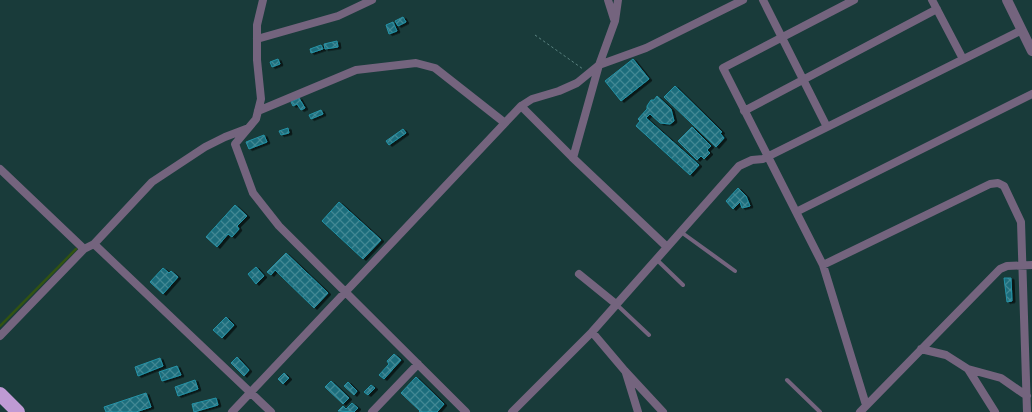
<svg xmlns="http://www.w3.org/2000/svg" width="1032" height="412" font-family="Ubuntu,sans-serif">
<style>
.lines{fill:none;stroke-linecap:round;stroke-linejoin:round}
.stream{stroke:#325312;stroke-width:2.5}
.building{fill:url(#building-cross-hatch);stroke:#2593a7;filter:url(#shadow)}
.path{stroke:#5b8381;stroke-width:1;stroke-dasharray:2.5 2.5;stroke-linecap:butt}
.service{stroke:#74647e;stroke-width:4}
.minor{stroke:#74647e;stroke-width:8}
.tertiary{stroke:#74647e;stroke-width:10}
.trunk{stroke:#bf9ad4;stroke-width:14}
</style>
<defs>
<pattern id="building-cross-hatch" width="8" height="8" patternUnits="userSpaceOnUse" patternTransform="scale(1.25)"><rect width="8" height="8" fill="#1a6d7c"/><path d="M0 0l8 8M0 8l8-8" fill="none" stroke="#438894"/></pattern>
<filter id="shadow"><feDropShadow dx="3" dy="1.5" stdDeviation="0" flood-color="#0009"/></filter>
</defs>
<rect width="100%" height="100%" fill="#193b3a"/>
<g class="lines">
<!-- stream -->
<path class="stream" d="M0,326L76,249"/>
</g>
<!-- building -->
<path class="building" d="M403,17L406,22L398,26L395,21Z
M393,22L397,31L389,34L386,25Z
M337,41L338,47L325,49L324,44Z
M321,45L323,49L311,53L310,49Z
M278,59L280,64L272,67L270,62Z
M633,59L649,79L621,101L605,81Z
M675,86L722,132L720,133L724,138L716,147L664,97Z
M657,96L671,109L674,121L670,124L660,123L650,114L646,118L699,165L690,175L636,126L640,121L638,119L647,109V106L651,100H654Z
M299,98L305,108L301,110L297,104L293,106L291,102Z
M321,110L323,114L311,119L309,115Z
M692,127L711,146L707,150L710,153L704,159L701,156L697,160L678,141Z
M288,128L289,133L281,135L279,131Z
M403,129L406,133L389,145L386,141Z
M264,135L267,142L249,149L246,142Z
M738,188L746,196L750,206L742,208L740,202L733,209L726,201Z
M339,202L381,240L363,259L322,221Z
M235,205L247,216L237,226L239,229L232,237L228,234L217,247L206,237Z
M286,253L328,293L314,308L275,270L271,275L267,272Z
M256,267L264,276L256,284L248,274Z
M163,268L169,273L171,271L178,277L163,294L150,282Z
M1004,278H1011L1012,301L1007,302Z
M226,317L234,325L222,338L213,330Z
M394,354L401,360L384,379L379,375L389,364L387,361Z
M237,357L249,370L244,376L231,363Z
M160,358L163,366L138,376L135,367Z
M177,366L181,375L162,381L159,372Z
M284,373L289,378L283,384L278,379Z
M416,377L444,404L437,412H419L420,411L401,393Z
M195,380L198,389L178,396L175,387Z
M331,381L349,398L343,404L325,387Z
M348,382L357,391L354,395L344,386Z
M371,385L375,388L368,395L364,392Z
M146,393L151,407L136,412H106L104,407Z
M216,398L218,405L194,412L192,404Z
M352,403L358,408L354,412L338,411L343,406L346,409Z"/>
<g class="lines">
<!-- path -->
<path class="path" d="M535,35L583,69"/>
<!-- service -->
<path class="service" d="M681,232L735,271
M656,259L683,285
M616,304L649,335
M787,380L820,412"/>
<!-- minor -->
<path class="minor" d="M263,0L257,25V60L261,99L256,119L235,144L253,193L279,226L466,412
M608,0L614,19
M763,0L827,127
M854,0L723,68L823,265L866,405
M932,0L963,59
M257,39L338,16L372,0
M521,106L573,158L667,247
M258,111L356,70L416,63L435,68L505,123
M744,111L937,9
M573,158L599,65L615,21L618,0
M0,169L84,249
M796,212L1032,94
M94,244L152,182L205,147L225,137L246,129
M823,265L990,184L998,183L1004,186L1021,222L1027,412
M579,274L616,304
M592,332L625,371L663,412
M0,336L84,249L94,244L271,412
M921,349L946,355L968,369L995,412
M968,369L1001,378L1027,396
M626,373L638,412
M232,412L521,106L532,99L559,91L577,83L599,65L646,48L743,0
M372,412L418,364
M512,412L592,332L739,166L752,160L763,159L1022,30
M860,412L1000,269L1007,266L1032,265"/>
<!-- tertiary -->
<path class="tertiary" d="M1007,0L1032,51"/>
<!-- trunk -->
<path class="trunk" d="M0,394L18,412"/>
</g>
</svg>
